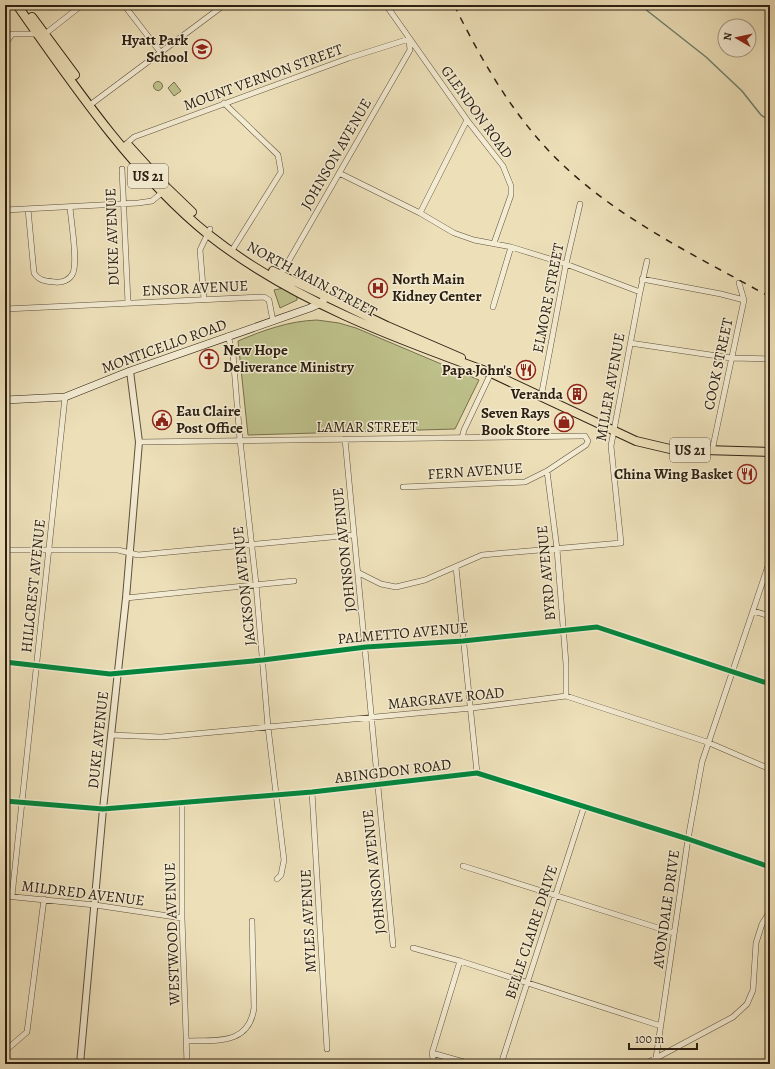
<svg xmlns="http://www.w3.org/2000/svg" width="775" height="1069" font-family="Alegreya,serif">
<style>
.green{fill:#bec18b;stroke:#75704e}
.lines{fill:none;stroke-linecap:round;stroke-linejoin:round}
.stream{stroke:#6e7f6d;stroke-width:1.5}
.minor-casing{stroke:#5c503c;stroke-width:6}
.tertiary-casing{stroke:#5c503c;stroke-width:8}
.secondary-casing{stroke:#2c2012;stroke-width:8}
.primary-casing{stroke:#2c2012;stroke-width:10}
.minor{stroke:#f3ebd2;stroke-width:5}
.tertiary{stroke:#f3ebd2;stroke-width:6}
.secondary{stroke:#f3ebd2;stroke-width:7}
.primary{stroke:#ede0b9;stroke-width:8}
.rail{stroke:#2c2012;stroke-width:1.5;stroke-dasharray:7 7;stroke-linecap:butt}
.cycleway-casing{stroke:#f3ebd2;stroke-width:8}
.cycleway{stroke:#00873e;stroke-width:5}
.labels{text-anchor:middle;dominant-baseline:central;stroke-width:3;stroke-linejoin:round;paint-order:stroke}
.shield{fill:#f3ebd2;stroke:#685d4c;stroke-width:1}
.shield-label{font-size:14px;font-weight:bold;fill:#2c2012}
.poi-label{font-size:15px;font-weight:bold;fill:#2c2012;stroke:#f3ebd2;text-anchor:end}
.street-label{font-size:15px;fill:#2c2012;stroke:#f3ebd2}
</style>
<rect width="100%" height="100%" fill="#ede0b9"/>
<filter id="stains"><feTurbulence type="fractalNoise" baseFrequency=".005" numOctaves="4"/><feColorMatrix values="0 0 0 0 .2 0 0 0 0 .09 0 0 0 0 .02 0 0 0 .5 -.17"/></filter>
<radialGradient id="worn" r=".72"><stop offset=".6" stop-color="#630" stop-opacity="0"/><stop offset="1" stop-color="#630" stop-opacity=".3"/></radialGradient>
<!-- green -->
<path class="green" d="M153.5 86a4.5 4.5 0 1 1 9 0a4.5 4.5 0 1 1-9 0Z
M174,82L181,91L174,96L168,88Z
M284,288L297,296V300L280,308L274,290Z
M317,320L339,323L356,328L479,380L455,429L248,435L238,341C264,330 289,321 317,320Z"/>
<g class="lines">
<!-- stream -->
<path class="stream" d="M640,5L706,57L742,91L761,115L770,121"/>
<defs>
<path id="minor" d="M124,5L161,53
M386,5L467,120L503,166L511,186V195L494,243
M5,40H8L12,34H45L82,5
M224,103L278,155L281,172L231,252
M90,105L224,5
M125,145L134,137L349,58L409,39L410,50L280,276
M122,169L128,303
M339,173L420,213L454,233L474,240L511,247L566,264L640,292
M28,209L34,273C39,281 45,281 55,282C62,283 70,280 73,273C78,260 71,222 70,207
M5,210L138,203L152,201L165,190
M420,213L467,120
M642,279L721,294L744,300
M204,299L200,250L210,229
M493,307L511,247
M5,309L264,297L269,300L273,321
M228,336L233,354L240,440L256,584L268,727L284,860L281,875L277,879
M630,343L731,358L770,359
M541,397L566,264L580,204
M462,438L464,430L491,373
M345,439L393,945
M139,442L582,436H585L588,441L586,445L547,471L525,482L403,487
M712,451L744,300L739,283
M547,471L557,549L566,664V696
M5,550H118L138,555L353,535
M456,567L477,773
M359,573L381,584L396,587L425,580L482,555L621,543L611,446L640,292L647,261
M126,598L294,581
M753,611L770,616
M5,662L110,674L263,660L366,647L463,641L597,627L770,684
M111,735L161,737L472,708L566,696L707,742L770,769
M312,792L327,1049
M5,801L103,809L312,792L477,773L688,839L770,867
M182,803V918L187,1064
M463,866L674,933
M5,896L95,905L182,918
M12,896L65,397
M413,948L460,961L661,1026
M187,1041C217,1040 249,1045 254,1008L252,921
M5,1051L27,1032L44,899
M432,1053L471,1064
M656,1058L688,839L702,762L770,560
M434,1064L432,1053L460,961
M501,1064L584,807
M645,1064L733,1017L747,1004L753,990L756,943L762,924L770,911"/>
<path id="tertiary" d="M80,1064L103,809L126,598L139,442L130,371"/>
<path id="secondary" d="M5,400L65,397L130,371L310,308L321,303L326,297"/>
<path id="primary" d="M17,5C71,82 135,176 209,235C291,300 394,338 491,373L636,441L670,449L770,452
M32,17L75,75
M128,145L167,188L192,212
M273,271L387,326L461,358"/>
</defs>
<!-- minor casing -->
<use href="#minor" class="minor-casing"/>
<!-- tertiary casing -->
<use href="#tertiary" class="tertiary-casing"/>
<!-- secondary casing -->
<use href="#secondary" class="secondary-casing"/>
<!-- primary casing -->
<use href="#primary" class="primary-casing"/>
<!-- minor -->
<use href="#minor" class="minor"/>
<!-- tertiary -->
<use href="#tertiary" class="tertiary"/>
<!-- secondary -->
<use href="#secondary" class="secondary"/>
<!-- primary -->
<use href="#primary" class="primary"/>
<!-- rail -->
<path class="rail" d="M454,5C480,57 508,107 548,150C609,215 693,254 770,297"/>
<defs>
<path id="cycleway" d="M5,662L110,674L263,660L366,647L463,641L597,627L770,684
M5,801L103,809L312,792L477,773L688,839L770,867"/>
</defs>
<!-- cycleway casing -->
<use href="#cycleway" class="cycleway-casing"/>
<!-- cycleway -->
<use href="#cycleway" class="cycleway"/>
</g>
<!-- icons -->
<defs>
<symbol id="school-ring" viewBox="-11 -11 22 22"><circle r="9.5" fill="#f3ebd2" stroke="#8f2418" stroke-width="1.5"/><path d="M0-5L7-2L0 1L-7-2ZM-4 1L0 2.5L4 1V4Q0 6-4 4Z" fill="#8f2418"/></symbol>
<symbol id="hospital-ring" viewBox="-11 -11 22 22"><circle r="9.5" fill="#f3ebd2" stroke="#8f2418" stroke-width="1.5"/><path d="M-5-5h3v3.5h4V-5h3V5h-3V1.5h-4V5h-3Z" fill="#8f2418"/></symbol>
<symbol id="church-ring" viewBox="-11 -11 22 22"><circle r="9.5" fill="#f3ebd2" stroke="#8f2418" stroke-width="1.5"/><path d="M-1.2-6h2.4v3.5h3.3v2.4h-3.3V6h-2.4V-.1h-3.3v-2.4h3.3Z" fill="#8f2418"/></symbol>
<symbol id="restaurant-ring" viewBox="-11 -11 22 22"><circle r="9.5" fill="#f3ebd2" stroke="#8f2418" stroke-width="1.5"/><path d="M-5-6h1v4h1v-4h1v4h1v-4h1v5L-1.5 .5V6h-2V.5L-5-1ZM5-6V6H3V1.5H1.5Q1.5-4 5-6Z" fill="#8f2418"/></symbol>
<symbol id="building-ring" viewBox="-11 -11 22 22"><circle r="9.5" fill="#f3ebd2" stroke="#8f2418" stroke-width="1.5"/><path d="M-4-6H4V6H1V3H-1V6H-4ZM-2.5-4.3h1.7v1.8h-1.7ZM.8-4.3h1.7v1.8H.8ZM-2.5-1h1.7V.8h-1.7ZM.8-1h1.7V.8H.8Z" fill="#8f2418"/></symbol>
<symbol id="civic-ring" viewBox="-11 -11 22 22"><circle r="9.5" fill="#f3ebd2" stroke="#8f2418" stroke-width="1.5"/><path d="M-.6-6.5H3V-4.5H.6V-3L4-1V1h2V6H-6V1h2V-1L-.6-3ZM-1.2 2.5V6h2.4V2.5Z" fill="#8f2418"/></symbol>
<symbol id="shop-ring" viewBox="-11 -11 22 22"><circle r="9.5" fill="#f3ebd2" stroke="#8f2418" stroke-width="1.5"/><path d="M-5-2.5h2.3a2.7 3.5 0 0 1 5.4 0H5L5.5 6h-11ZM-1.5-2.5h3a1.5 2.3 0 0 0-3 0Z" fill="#8f2418"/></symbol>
</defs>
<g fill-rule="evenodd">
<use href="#school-ring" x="191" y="38" width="22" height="22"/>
<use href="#hospital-ring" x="367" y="277" width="22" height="22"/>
<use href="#church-ring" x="198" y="348" width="22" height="22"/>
<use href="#restaurant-ring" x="515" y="359" width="22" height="22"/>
<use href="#building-ring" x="566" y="383" width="22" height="22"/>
<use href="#civic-ring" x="151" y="409" width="22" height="22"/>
<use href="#shop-ring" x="553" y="411" width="22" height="22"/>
<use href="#restaurant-ring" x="736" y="463" width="22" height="22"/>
</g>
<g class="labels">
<!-- shield labels -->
<g class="shield">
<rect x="128" y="164" width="40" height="24" rx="3"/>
<rect x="670" y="438" width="40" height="24" rx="3"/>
</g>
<g class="shield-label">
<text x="148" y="176">US 21</text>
<text x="690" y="450">US 21</text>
</g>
<!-- poi labels -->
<g class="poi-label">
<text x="188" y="40">Hyatt Park<tspan x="188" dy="17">School</tspan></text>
<text x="392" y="279" text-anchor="start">North Main<tspan x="392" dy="17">Kidney Center</tspan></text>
<text x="223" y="350" text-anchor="start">New Hope<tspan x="223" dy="17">Deliverance Ministry</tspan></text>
<text x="512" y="370">Papa John's</text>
<text x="563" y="394">Veranda</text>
<text x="176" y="411" text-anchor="start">Eau Claire<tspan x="176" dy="17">Post Office</tspan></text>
<text x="550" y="413">Seven Rays<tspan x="550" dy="17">Book Store</tspan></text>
<text x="733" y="474">China Wing Basket</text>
</g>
<!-- street labels -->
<g class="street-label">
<text transform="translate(263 77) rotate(-20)">MOUNT VERNON STREET</text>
<text transform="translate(477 112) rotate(54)">GLENDON ROAD</text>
<text transform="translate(336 154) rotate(-60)">JOHNSON AVENUE</text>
<text transform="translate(112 237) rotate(-92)">DUKE AVENUE</text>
<text transform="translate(312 279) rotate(28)">NORTH MAIN STREET</text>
<text transform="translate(195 288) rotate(-3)">ENSOR AVENUE</text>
<text transform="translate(548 298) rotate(-79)">ELMORE STREET</text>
<text transform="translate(164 346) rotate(-20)">MONTICELLO ROAD</text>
<text transform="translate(718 364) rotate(-78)">COOK STREET</text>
<text transform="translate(610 387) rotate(-80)">MILLER AVENUE</text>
<text x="367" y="427">LAMAR STREET</text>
<text transform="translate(475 471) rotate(-4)">FERN AVENUE</text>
<text transform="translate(344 550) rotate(-96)">JOHNSON AVENUE</text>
<text transform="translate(546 573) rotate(-95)">BYRD AVENUE</text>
<text transform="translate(33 586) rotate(-84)">HILLCREST AVENUE</text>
<text transform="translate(244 586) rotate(-96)">JACKSON AVENUE</text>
<text transform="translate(403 633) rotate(-5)">PALMETTO AVENUE</text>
<text transform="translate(446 698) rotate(-6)">MARGRAVE ROAD</text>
<text transform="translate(98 740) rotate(-84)">DUKE AVENUE</text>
<text transform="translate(393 771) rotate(-7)">ABINGDON ROAD</text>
<text transform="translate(374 872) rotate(-96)">JOHNSON AVENUE</text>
<text transform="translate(83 893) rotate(7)">MILDRED AVENUE</text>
<text transform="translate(666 909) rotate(-82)">AVONDALE DRIVE</text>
<text transform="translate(308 921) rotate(-93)">MYLES AVENUE</text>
<text transform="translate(531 932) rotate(-72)">BELLE CLAIRE DRIVE</text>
<text transform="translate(172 934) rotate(-92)">WESTWOOD AVENUE</text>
</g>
</g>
<!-- margin -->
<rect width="775" height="1069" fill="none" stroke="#ede0b9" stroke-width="20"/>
<rect x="6" y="6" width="763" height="1057" fill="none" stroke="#2c2012" stroke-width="2"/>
<rect x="10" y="10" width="755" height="1049" fill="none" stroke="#2c2012"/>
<!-- north arrow -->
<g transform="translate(737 38) rotate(279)"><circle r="19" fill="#f3ebd2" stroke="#a39a85"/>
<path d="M0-3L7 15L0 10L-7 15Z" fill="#8f2418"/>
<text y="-6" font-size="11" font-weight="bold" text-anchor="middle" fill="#2c2012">N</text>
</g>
<!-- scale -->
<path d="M629 1043v6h68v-6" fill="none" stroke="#2c2012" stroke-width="2"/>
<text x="635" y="1043" font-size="12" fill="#2c2012" stroke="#f3ebd2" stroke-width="3" paint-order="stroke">100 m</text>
<rect width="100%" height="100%" filter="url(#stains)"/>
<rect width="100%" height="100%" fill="url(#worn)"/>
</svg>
